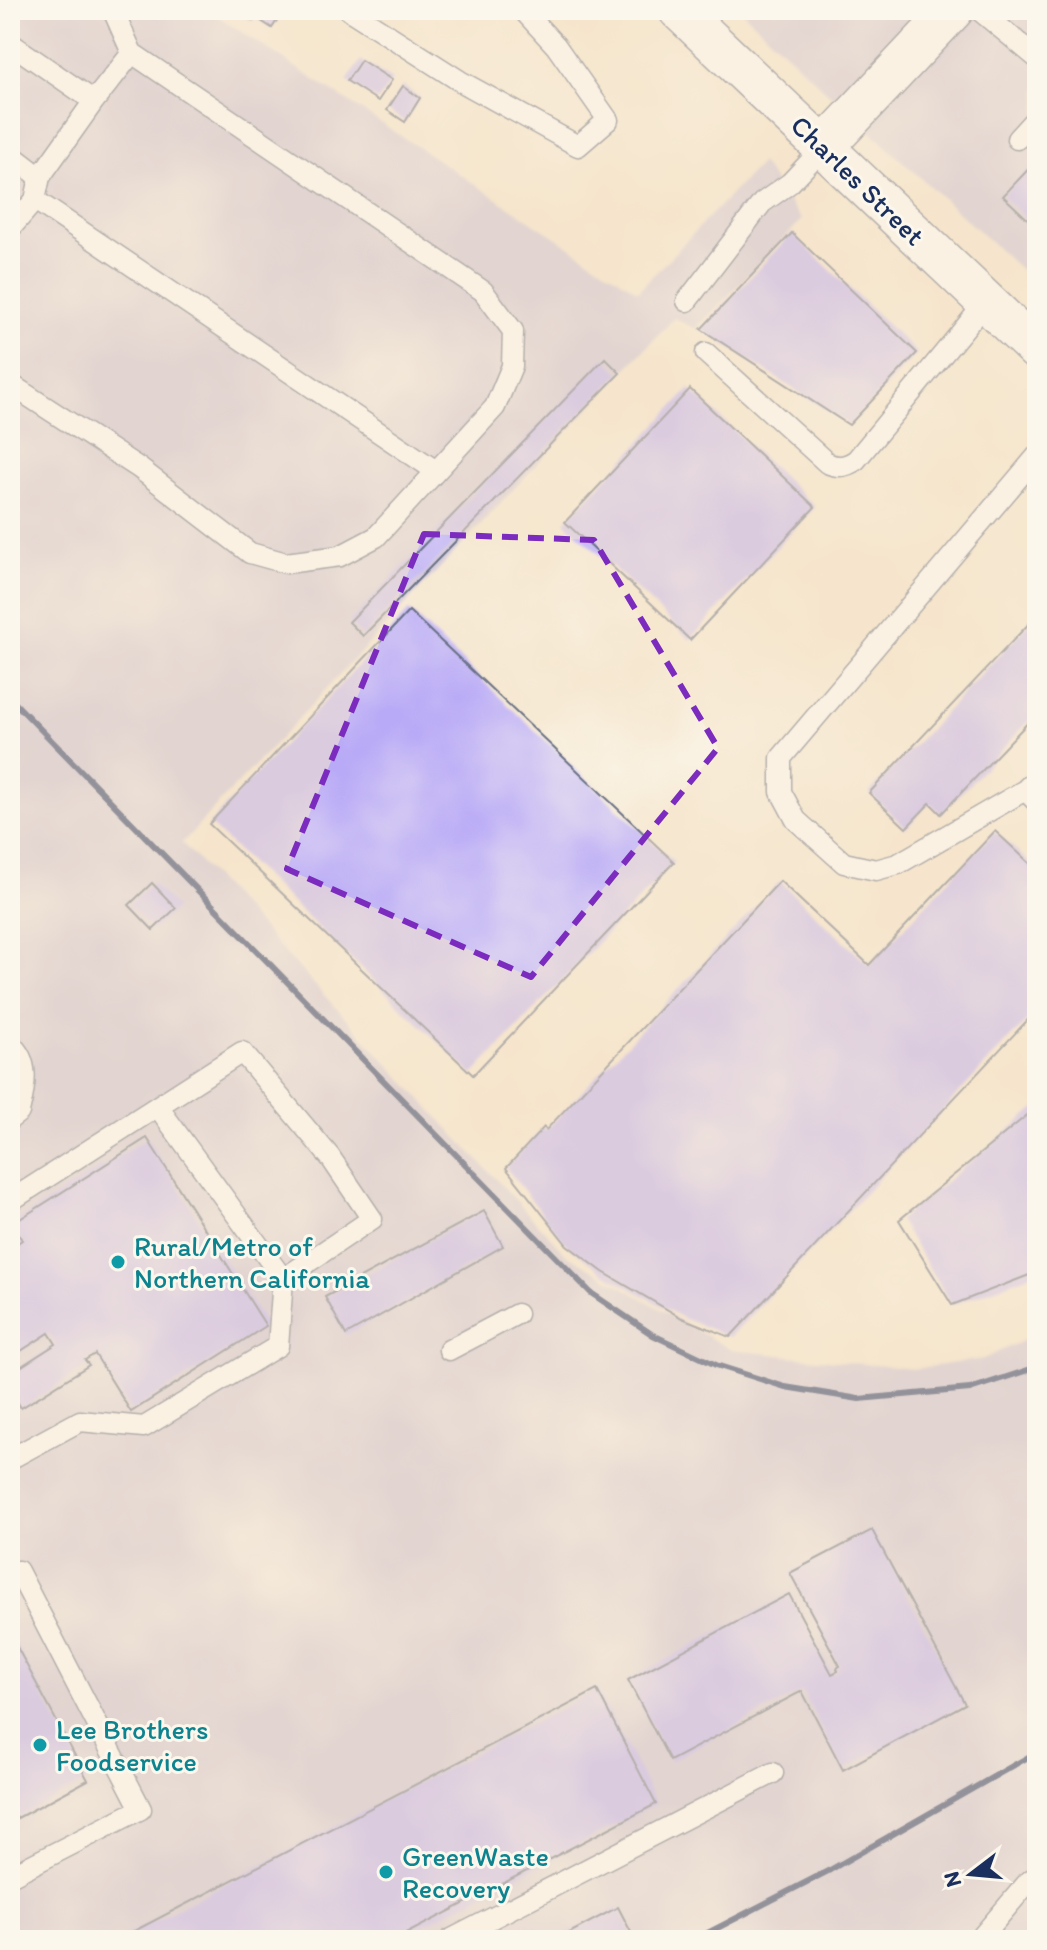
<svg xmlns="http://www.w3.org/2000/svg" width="1047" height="1950" font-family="Itim,sans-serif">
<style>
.industrial{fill:#cabfd6}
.building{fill:#b9aaf7;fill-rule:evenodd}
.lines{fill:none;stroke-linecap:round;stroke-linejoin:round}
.service-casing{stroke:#676f84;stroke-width:23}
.minor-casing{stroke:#676f84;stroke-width:43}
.service{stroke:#fff;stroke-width:20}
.minor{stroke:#fff;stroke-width:40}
.rail{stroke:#1b2f5e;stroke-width:6}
.marked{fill:none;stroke:#7b2cbf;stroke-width:6;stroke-dasharray:16 10;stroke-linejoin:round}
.culture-dot{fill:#0f9aa8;stroke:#fbf7ec;stroke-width:3}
.labels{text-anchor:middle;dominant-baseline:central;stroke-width:6;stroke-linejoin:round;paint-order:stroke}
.street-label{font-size:28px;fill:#1b2f5e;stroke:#fbf7ec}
.culture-label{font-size:28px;fill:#0d838f;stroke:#fbf7ec;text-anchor:start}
</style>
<rect width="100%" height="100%" fill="#fbf7ec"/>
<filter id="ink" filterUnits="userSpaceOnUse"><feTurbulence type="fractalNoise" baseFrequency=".0125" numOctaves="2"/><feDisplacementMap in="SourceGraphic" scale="16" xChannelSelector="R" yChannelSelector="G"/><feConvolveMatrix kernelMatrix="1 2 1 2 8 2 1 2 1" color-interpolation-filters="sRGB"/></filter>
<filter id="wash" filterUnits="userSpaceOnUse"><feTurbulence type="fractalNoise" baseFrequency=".006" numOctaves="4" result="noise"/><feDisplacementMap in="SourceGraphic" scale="32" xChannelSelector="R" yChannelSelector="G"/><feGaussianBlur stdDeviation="1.8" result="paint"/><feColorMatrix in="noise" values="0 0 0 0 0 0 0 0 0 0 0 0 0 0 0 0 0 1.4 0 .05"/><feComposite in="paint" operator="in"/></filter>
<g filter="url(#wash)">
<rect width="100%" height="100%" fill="#f5e5cc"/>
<!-- industrial -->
<path class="industrial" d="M10,10H208L638,291L761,163L802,220L696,329L674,318L182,843L566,1254L731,1350L914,1369L983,1359L1037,1334V1940H10Z
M741,10H1037V285L822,87Z"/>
<g id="blocks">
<!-- building -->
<path class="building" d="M243,10H284L272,28L255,17L253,21L249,19L252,15Z
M361,60L392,80L378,101L347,81Z
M403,86L420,98L405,122L387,110Z
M1037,160V228L1003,196Z
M792,233L917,353L849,425L701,329Z
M605,358L620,373L363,636L349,622Z
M690,389L815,507L690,640L565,522Z
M409,611L674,862L473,1075L209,824Z
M1037,615V713L941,814L930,803L906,828L869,793Z
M995,831L1037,870V1010L730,1337L682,1318L603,1272L567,1245L506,1168L544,1127L546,1130L780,881L869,965Z
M152,883L176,908L153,930L129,905Z
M1037,1107V1272L952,1305L899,1220Z
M147,1138L266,1326L131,1412L95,1354L85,1360L89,1365L21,1408L18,1403L10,1408V1295L20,1288L13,1277L10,1279V1241L13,1246L22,1240L12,1224ZM49,1333L56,1344L17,1369L10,1358Z
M484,1211L503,1246L346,1335L325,1297Z
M872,1530L965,1704L843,1770L802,1691L670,1761L628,1680L789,1594L832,1674L838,1671L837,1668L840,1666L790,1573Z
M10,1634L88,1780L10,1822Z
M597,1690L656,1804L394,1940H117Z
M618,1907L634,1938L630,1940H556Z"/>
</g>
</g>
<g filter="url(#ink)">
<use href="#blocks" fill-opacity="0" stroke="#676f84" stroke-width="2"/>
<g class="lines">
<defs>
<path id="service" d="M349,10L460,81L578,146L608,120L556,46L523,10
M979,10L1037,58
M10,43L94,101
M1017,139L1037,117
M10,154L40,177
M35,200L436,471
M10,229L35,200L40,177L94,101L132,53
M687,301L762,203L790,183L824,147
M706,353L827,463C838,468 846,467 856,460L986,302
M10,384L139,468L250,553L286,563L340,556L376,537L495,407L512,366L513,331L483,291L132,53L113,10
M1037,778L1025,790L1037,802
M1025,790L898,864L876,870L844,863L796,820L781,792V758L1037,456
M10,1044C31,1061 25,1088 19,1112L10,1119
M10,1201L242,1052L330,1157L372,1219L283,1279L158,1107
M449,1350L517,1314
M10,1459L80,1421L144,1427L278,1346L283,1279
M10,1572L18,1571L141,1809L10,1876
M450,1940L773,1773
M979,1940L1029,1881L1037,1876"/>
<path id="minor" d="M679,10L1037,350
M824,147L953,10"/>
</defs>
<!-- service casing -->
<use href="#service" class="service-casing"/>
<!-- minor casing -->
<use href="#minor" class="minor-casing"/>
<!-- service -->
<use href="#service" class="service"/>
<!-- minor -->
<use href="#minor" class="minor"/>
<!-- rail -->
<path class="rail" d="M10,698L591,1293L653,1335L716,1365L785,1387L859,1399L970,1389L1037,1367
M694,1940L830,1870L1037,1752"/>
</g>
</g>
<!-- marked area -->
<path d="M0 0H1047V1950H0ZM424,534L594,540L718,748L531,977L287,869Z" fill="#f5e5cc" fill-opacity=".55" fill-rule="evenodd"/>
<path class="marked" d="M424,534L594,540L718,748L531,977L287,869Z"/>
<!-- markers -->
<g class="culture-dot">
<circle cx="118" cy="1262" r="8"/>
<circle cx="40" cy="1745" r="8"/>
<circle cx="386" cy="1872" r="8"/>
</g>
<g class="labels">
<!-- street labels -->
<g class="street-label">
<text transform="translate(858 180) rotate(44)">Charles Street</text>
</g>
<!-- culture labels -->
<g class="culture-label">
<text x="134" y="1246">Rural/Metro of<tspan x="134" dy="32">Northern California</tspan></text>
<text x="56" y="1729">Lee Brothers<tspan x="56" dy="32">Foodservice</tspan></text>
<text x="402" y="1856">GreenWaste<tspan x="402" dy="32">Recovery</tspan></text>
</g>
</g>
<!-- margin -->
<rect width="1047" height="1950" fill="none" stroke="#fbf7ec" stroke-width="40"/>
<!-- north arrow -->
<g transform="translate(971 1874) rotate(254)" stroke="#fbf7ec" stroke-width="6" paint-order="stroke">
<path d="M0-6L14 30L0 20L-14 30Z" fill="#1b2f5e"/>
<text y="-12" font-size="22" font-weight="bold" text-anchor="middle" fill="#1b2f5e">N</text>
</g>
</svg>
